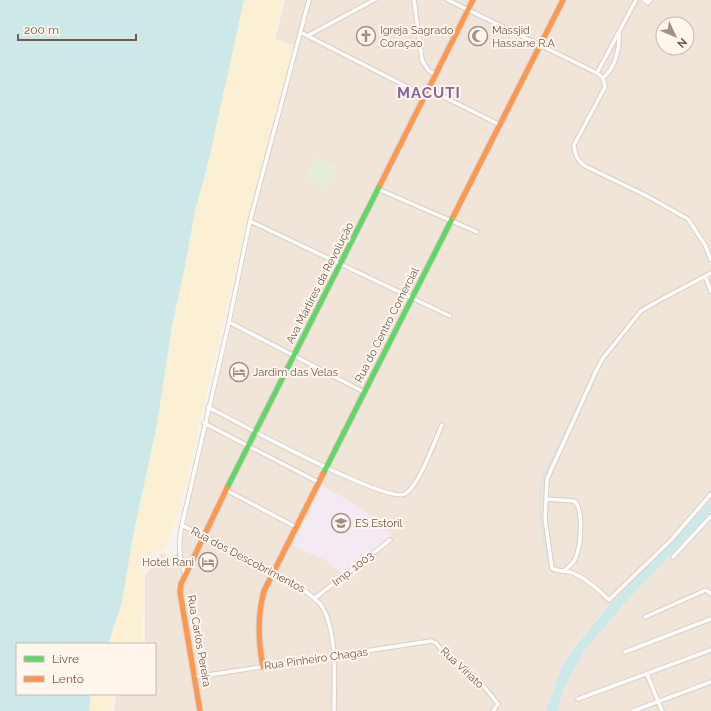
<svg xmlns="http://www.w3.org/2000/svg" width="711" height="711" font-family="Raleway,sans-serif">
<style>
.residential{fill:#f1e5d9;fill-rule:evenodd}
.education{fill:#f4eaf4}
.green{fill:#e6eed7}
.sand{fill:#fbefd4}
.water{fill:#cde8e8}
.lines{fill:none;stroke-linecap:round;stroke-linejoin:round}
.stream{stroke:#cde8e8;stroke-width:1}
.street-casing{stroke:#d7cec8;stroke-width:5.5}
.fast-casing{stroke:#d8cec8;stroke-width:7}
.slow-casing{stroke:#d8cec8;stroke-width:7}
.street{stroke:#fefdfc;stroke-width:3.5}
.fast{stroke:#63d668;stroke-width:5}
.slow{stroke:#ff974d;stroke-width:5}
.labels{text-anchor:middle;dominant-baseline:central;stroke-width:4;stroke-linejoin:round;paint-order:stroke}
.poi-label{font-size:11px;fill:#78584a;stroke:#fff7ee;text-anchor:start}
.street-label{font-size:11px;fill:#78584a;stroke:#fff7ee}
.district-label{font-size:15px;font-weight:bold;letter-spacing:1px;fill:#86669b;stroke:#fff7ee}
</style>
<rect width="100%" height="100%" fill="#f8f2ec"/>
<!-- residential -->
<path class="residential" d="M285,0H711V501L611,603L573,648L561,668L546,711H114L116,694H155V644H145V575L161,553L175,558L188,510L234,314L254,216L297,46L275,39ZM663,24H687V48H663Z
M711,512V711H558L563,690L585,650L624,604Z"/>
<!-- education -->
<path class="education" d="M322,485L364,510L391,536L342,574L325,560L293,546Z"/>
<!-- green -->
<path class="green" d="M316,156L337,167L327,188L305,178Z"/>
<!-- sand -->
<path class="sand" d="M244,0H283L273,39L294,45L247,219L180,506L166,547L164,550L151,553L143,573L142,644H108L122,602L133,536L157,424L172,326L185,265L195,211L208,163Z
M91,694H112L110,711H89Z"/>
<!-- water -->
<path class="water" d="M0,0H244L208,163L195,211L185,265L172,326L157,424L133,536L122,602L108,644H17V694H91L89,711H0Z
M711,501V512L624,604L585,650L563,690L558,711H546L561,668L573,649L611,603Z"/>
<g class="lines">
<!-- stream -->
<path class="stream" d="M646,306L691,282
M599,362L602,355L639,312
M548,562C542,533 536,506 543,476L593,374"/>
<defs>
<path id="street" d="M414,0L422,60L428,70L436,75
M448,0L597,73L636,0
M644,0L648,3L650,0
M300,32L425,96
M309,35L374,0
M597,73L603,78L605,87L574,145C575,155 577,160 585,166L645,195L688,219L705,245L711,260
M603,78C615,68 620,49 619,34
M428,89L500,125
M378,189L477,232
M250,221L450,316
M711,273L660,300L641,311L603,358L597,369L547,479L545,519L552,568C556,572 564,570 570,572C585,577 598,589 609,600L671,540L711,494
M705,276L711,292
M229,322L364,392
M208,407C235,421 386,504 405,494C419,486 435,440 442,425
M204,423L318,482
M226,490L296,527
M546,499L574,501C584,508 581,548 575,559C573,564 568,567 564,571
M182,525C211,541 309,584 323,608C338,636 334,680 334,711
M673,557L711,516
M185,574C179,557 178,543 182,525L229,322L250,221L309,0
M315,598L390,540
M645,617L706,590L711,594
M625,652L711,619
M647,674L662,711
M195,677L431,641L436,643L445,654L478,679L498,704L493,711
M578,699L711,650
M633,711L711,682"/>
<path id="fast" d="M323,474L453,217
M227,488L380,185"/>
<path id="slow" d="M380,185L473,0
M453,217L563,0
M263,667C258,641 257,617 264,591L323,474
M200,711L180,592L181,584L227,488"/>
</defs>
<!-- street casing -->
<use href="#street" class="street-casing"/>
<!-- fast casing -->
<use href="#fast" class="fast-casing"/>
<!-- slow casing -->
<use href="#slow" class="slow-casing"/>
<!-- street -->
<use href="#street" class="street"/>
<!-- fast -->
<use href="#fast" class="fast"/>
<!-- slow -->
<use href="#slow" class="slow"/>
</g>
<!-- icons -->
<defs>
<symbol id="church-ring" viewBox="-11 -11 22 22"><circle r="9.5" fill="#fff7ee" stroke="#a58e83" stroke-width="1.5"/><path d="M-1.2-6h2.4v3.5h3.3v2.4h-3.3V6h-2.4V-.1h-3.3v-2.4h3.3Z" fill="#a58e83"/></symbol>
<symbol id="mosque-ring" viewBox="-11 -11 22 22"><circle r="9.5" fill="#fff7ee" stroke="#a58e83" stroke-width="1.5"/><path d="M3.5-4.9A6 6 0 1 0 3.5 4.9A5 5 0 1 1 3.5-4.9Z" fill="#a58e83"/></symbol>
<symbol id="hotel-ring" viewBox="-11 -11 22 22"><circle r="9.5" fill="#fff7ee" stroke="#a58e83" stroke-width="1.5"/><path d="M-6-4.5h1.5V1H6V5H4.5V3h-9V5H-6ZM-4 0a1.8 1.8 0 1 1 3.6 0ZM.5 0V-2.5h3Q6-2.5 6 0Z" fill="#a58e83"/></symbol>
<symbol id="school-ring" viewBox="-11 -11 22 22"><circle r="9.5" fill="#fff7ee" stroke="#a58e83" stroke-width="1.5"/><path d="M0-5L7-2L0 1L-7-2ZM-4 1L0 2.5L4 1V4Q0 6-4 4Z" fill="#a58e83"/></symbol>
</defs>
<g fill-rule="evenodd">
<use href="#church-ring" x="355" y="25" width="22" height="22"/>
<use href="#mosque-ring" x="467" y="25" width="22" height="22"/>
<use href="#hotel-ring" x="228" y="361" width="22" height="22"/>
<use href="#school-ring" x="330" y="512" width="22" height="22"/>
<use href="#hotel-ring" x="197" y="551" width="22" height="22"/>
</g>
<g class="labels">
<!-- poi labels -->
<g class="poi-label">
<text x="380" y="30">Igreja Sagrado<tspan x="380" dy="13">Coraçao</tspan></text>
<text x="492" y="30">Massjid<tspan x="492" dy="13">Hassane R.A</tspan></text>
<text x="253" y="372">Jardim das Velas</text>
<text x="355" y="523">ES Estoril</text>
<text x="194" y="562" text-anchor="end">Hotel Rani</text>
</g>
<!-- street labels -->
<g class="street-label">
<text transform="translate(320 283) rotate(-63)">Ava Mártires da Revolução</text>
<text transform="translate(387 325) rotate(-63)">Rua do Centro Comercial</text>
<text transform="translate(248 560) rotate(28)">Rua dos Descobrimentos</text>
<text transform="translate(353 569) rotate(-38)">Imp. 1003</text>
<text transform="translate(199 641) rotate(80)">Rua Carlos Pereira</text>
<text transform="translate(316 659) rotate(-8)">Rua Pinheiro Chagas</text>
<text transform="translate(462 668) rotate(43)">Rua Viriato</text>
</g>
<!-- district labels -->
<g class="district-label">
<text x="429" y="93">MACUTI</text>
</g>
</g>
<!-- legend -->
<rect x="16" y="643" width="140" height="52" fill="#fff7ee" stroke="#c9b7ac"/>
<rect x="24" y="656" width="20" height="6" fill="#63d668" stroke="#c9b7ac"/>
<text x="52" y="663" font-size="12" fill="#78584a">Livre</text>
<rect x="24" y="676" width="20" height="6" fill="#ff974d" stroke="#c9b7ac"/>
<text x="52" y="683" font-size="12" fill="#78584a">Lento</text>
<!-- north arrow -->
<g transform="translate(675 36) rotate(134)"><circle r="19" fill="#fff7ee" stroke="#c9b7ac"/>
<path d="M0-3L7 15L0 10L-7 15Z" fill="#a58e83"/>
<text y="-6" font-size="11" font-weight="bold" text-anchor="middle" fill="#78584a">N</text>
</g>
<!-- scale -->
<path d="M18 34v6h118v-6" fill="none" stroke="#78584a" stroke-width="2"/>
<text x="24" y="34" font-size="12" fill="#78584a" stroke="#fff7ee" stroke-width="3" paint-order="stroke">200 m</text>
</svg>
